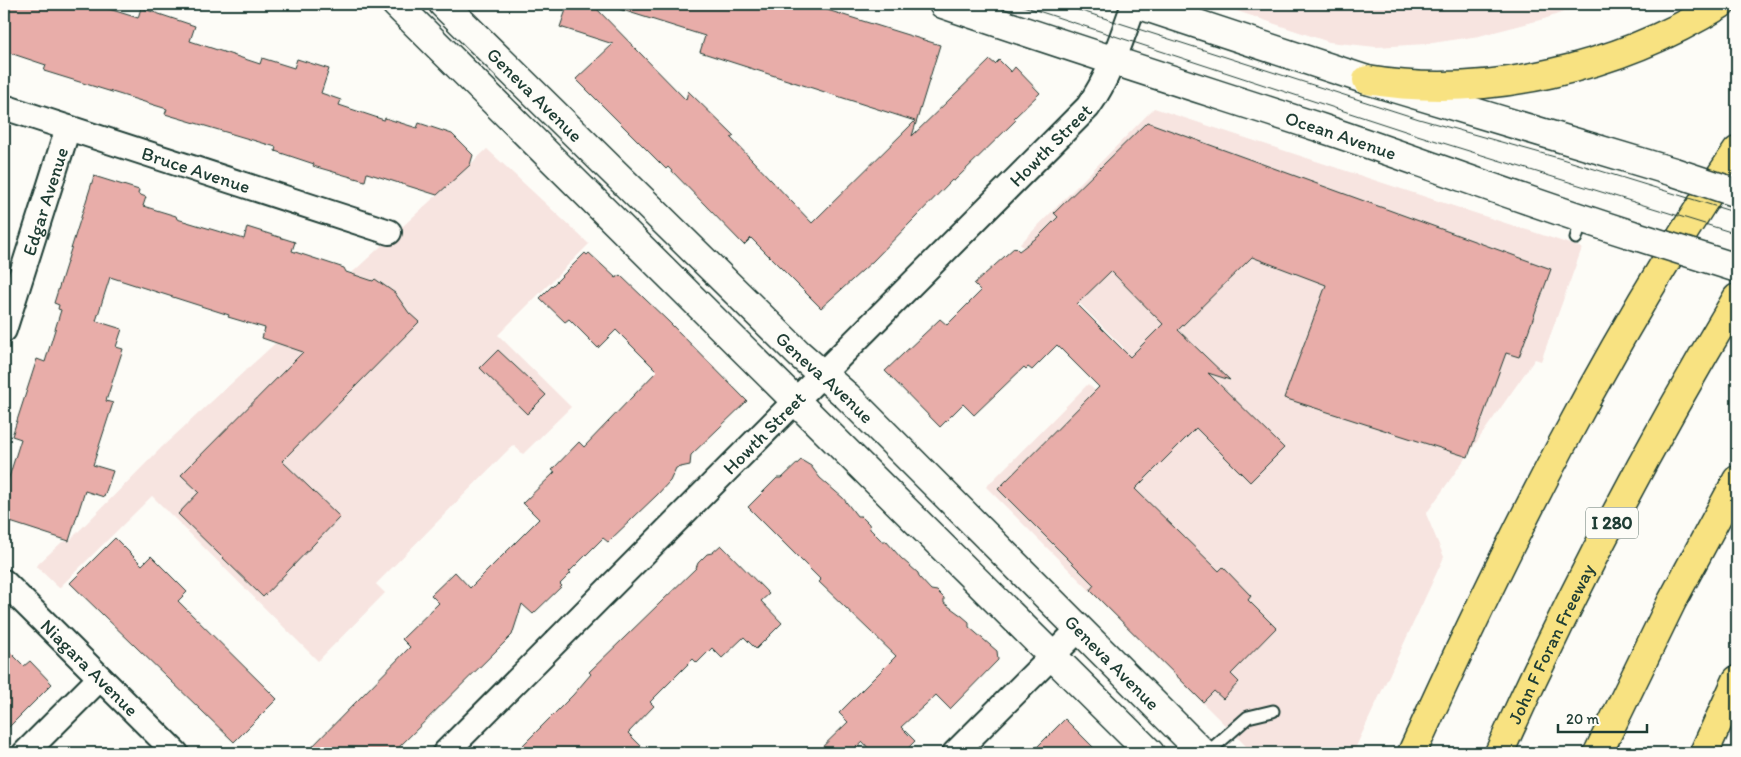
<svg xmlns="http://www.w3.org/2000/svg" width="1741" height="757" font-family="Itim,sans-serif">
<style>
.built{fill:#f7e4e0}
.building{fill:#e8ada9;stroke:#1f3d34;fill-rule:evenodd}
.lines{fill:none;stroke-linecap:round;stroke-linejoin:round}
.service-casing{stroke:#1f3d34;stroke-width:15}
.minor-casing{stroke:#1f3d34;stroke-width:28}
.secondary-casing{stroke:#1f3d34;stroke-width:31}
.motorway-casing{stroke:#1f3d34;stroke-width:31}
.service{stroke:#fdfcf7;stroke-width:11}
.minor{stroke:#fdfcf7;stroke-width:24}
.secondary{stroke:#fdfcf7;stroke-width:28}
.motorway{stroke:#f8e281;stroke-width:28}
.tram{stroke:#1f3d34;stroke-width:1}
.secondary-bridge-casing{stroke:#1f3d34;stroke-width:31;stroke-linecap:butt}
.secondary-bridge{stroke:#fdfcf7;stroke-width:28}
.labels{text-anchor:middle;dominant-baseline:central;stroke-width:4.5;stroke-linejoin:round;paint-order:stroke}
.shield{fill:#fdfcf7;stroke:#62766e;stroke-width:1}
.shield-label{font-size:18px;font-weight:bold;fill:#1f3d34}
.street-label{font-size:19px;fill:#1f3d34;stroke:#fdfcf7}
</style>
<rect width="100%" height="100%" fill="#fdfcf7"/>
<filter id="ink" filterUnits="userSpaceOnUse"><feTurbulence type="fractalNoise" baseFrequency=".02" numOctaves="2"/><feDisplacementMap in="SourceGraphic" scale="10" xChannelSelector="R" yChannelSelector="G"/><feConvolveMatrix kernelMatrix="1 2 1 2 8 2 1 2 1" color-interpolation-filters="sRGB"/></filter>
<g filter="url(#ink)">
<!-- built -->
<path class="built" d="M1216,4H1586L1544,19L1479,36L1426,44L1376,47L1329,42Z
M1154,108L1582,248L1541,361L1535,359L1426,514L1444,557L1353,753H1253L986,487L1088,384L1112,407L1124,348L1020,244Z
M487,149L589,244L498,335L571,407L523,454L513,445L376,584L385,593L318,661L152,496L59,588L36,566L62,542L69,541L162,447Z"/>
<!-- building -->
<path class="building" d="M4,4H93L138,18L141,8L195,26L190,41L260,64L262,58L294,68L297,59L329,69L321,93L341,100L339,105L384,120L385,118L417,128L419,123L452,134L473,155L470,165L437,195L367,173L365,181L313,166L314,164L275,151L276,147L165,114L167,109L44,71L46,65L4,51Z
M568,4H592L686,100L688,91L734,136L731,138L812,223L915,121L700,52L705,36L619,9L620,4H808L940,45L912,136L990,60L995,64L999,60L1011,72L1015,67L1040,93L1014,118L1016,120L954,181L952,180L873,261L821,308L751,238L744,245L668,167L666,169L576,79L613,44L560,27Z
M1147,122L1551,269L1519,357L1506,353L1468,457L1284,398L1326,285L1252,257L1178,330L1230,380L1208,373L1284,448L1250,482L1196,428L1135,489L1219,571L1223,567L1251,596L1248,600L1276,628L1231,674L1239,682L1223,699L1214,691L1203,702L1090,590L1094,585L998,489L1099,387L1057,345L1032,370L1028,367L1026,369L1024,367L974,415L963,404L940,427L885,371L940,319L947,325L981,291L974,284L1015,247L1019,251L1039,236L1058,217L1054,213ZM1111,271L1163,324L1130,357L1077,304Z
M94,176L139,190L138,194L146,197L143,206L176,216L177,219L244,239L247,227L295,242L292,251L344,268L346,272L373,281L375,279L395,293L409,313L419,322L282,461L340,517L263,597L178,514L199,492L181,475L303,352L262,338L265,328L228,317L229,315L110,277L96,321L122,329L116,347L123,349L106,401L113,403L93,465L113,471L104,497L85,491L69,541L4,520V493L21,439L12,436L37,359L45,362L61,310L58,309L59,305L54,303Z
M585,253L587,255L589,253L616,278L620,275L669,322L747,401L691,455L690,465L676,468L670,481L657,495L608,542L603,538L569,572L571,573L560,584L562,586L533,614L522,604L512,635L393,753H306L410,647L402,639L439,603L431,595L455,572L470,588L539,519L523,503L555,472L552,470L579,442L584,447L657,371L616,330L598,348L569,319L565,322L540,298Z
M498,350L546,395L527,414L480,368Z
M801,460L811,466L820,478L843,498L857,516H861L869,524L870,529L882,541H886L901,558L918,573L919,577L931,590L937,591L944,598V603L962,616L969,622V627L997,651L998,660L950,709L936,695L901,727L915,741L903,753L872,752L863,742L851,753H816L848,722L839,713L896,656L819,582L821,580L748,507L777,478H782Z
M115,538L142,565L151,556L187,592L178,601L277,699L234,742L70,583Z
M721,545L769,594L761,601L782,623L756,649L744,637L722,658L712,648L697,663L693,659L650,702L654,706L628,733L648,753H515L573,695L591,674L589,672L696,568L698,563L707,554L712,553Z
M4,646L24,666L30,661L52,684L4,732Z
M1065,719L1099,753H1031Z"/>
<g class="lines">
<defs>
<path id="service" d="M1576,238L1582,219
M1207,753L1248,717L1273,711"/>
<g id="minor">
<path id="s1" d="M4,107L389,232"/>
<path id="s2" d="M4,330L68,128"/>
<path id="s3" d="M4,582L176,753"/>
<path d="M25,753L100,678"/>
<path id="s4" d="M445,753L1088,107C1110,76 1121,40 1134,4"/>
<path d="M955,753L1079,629"/>
</g>
<g id="secondary">
<path d="M396,4L1150,753"/>
<path id="s5" d="M443,4L799,354L847,396L1203,753"/>
<path id="s6" d="M943,4C1069,47 1195,87 1321,128C1426,163 1530,203 1636,236"/>
<path d="M1137,4L1367,80L1674,172"/>
</g>
<g id="motorway">
<path d="M1367,80C1486,100 1618,68 1721,4"/>
<path d="M1412,753C1506,546 1609,339 1737,151"/>
<path id="s7" d="M1499,753C1569,597 1649,445 1737,298"/>
<path d="M1598,753L1671,603L1737,480"/>
<path d="M1704,753L1737,680"/>
</g>
</defs>
<!-- service casing -->
<use href="#service" class="service-casing"/>
<!-- minor casing -->
<use href="#minor" class="minor-casing"/>
<!-- secondary casing -->
<use href="#secondary" class="secondary-casing"/>
<!-- motorway casing -->
<use href="#motorway" class="motorway-casing"/>
<!-- service -->
<use href="#service" class="service"/>
<!-- minor -->
<use href="#minor" class="minor"/>
<!-- secondary -->
<use href="#secondary" class="secondary"/>
<!-- motorway -->
<use href="#motorway" class="motorway"/>
<!-- tram -->
<path class="tram" d="M1017,4L1414,134L1737,234
M1060,4L1419,119L1562,159L1737,213"/>
<defs>
<path id="secondary-bridge" d="M1674,172L1737,193
M1636,236L1737,268"/>
</defs>
<!-- secondary-bridge casing -->
<use href="#secondary-bridge" class="secondary-bridge-casing"/>
<!-- secondary-bridge -->
<use href="#secondary-bridge" class="secondary-bridge"/>
</g>
</g>
<g class="labels">
<!-- shield labels -->
<rect class="shield" x="1586" y="507.5" width="52" height="31" rx="4"/>
<g class="shield-label">
<text x="1612" y="523">I 280</text>
</g>
<!-- street labels -->
<g class="street-label">
<text stroke="none"><textPath href="#s5" startOffset="129">Geneva Avenue</textPath></text>
<text stroke="none"><textPath href="#s6" startOffset="419">Ocean Avenue</textPath></text>
<text stroke="none"><textPath href="#s4" startOffset="858">Howth Street</textPath></text>
<text stroke="none"><textPath href="#s1" startOffset="202">Bruce Avenue</textPath></text>
<text stroke="none"><textPath href="#s2" startOffset="135">Edgar Avenue</textPath></text>
<text stroke="none"><textPath href="#s5" startOffset="534">Geneva Avenue</textPath></text>
<text stroke="none"><textPath href="#s4" startOffset="452">Howth Street</textPath></text>
<text stroke="none"><textPath href="#s7" startOffset="121">John F Foran Freeway</textPath></text>
<text stroke="none"><textPath href="#s5" startOffset="939">Geneva Avenue</textPath></text>
<text stroke="none"><textPath href="#s3" startOffset="121">Niagara Avenue</textPath></text>
</g>
</g>
<!-- margin -->
<rect width="1741" height="757" fill="none" stroke="#fdfcf7" stroke-width="20"/>
<rect x="10" y="10" width="1721" height="737" fill="none" stroke="#1f3d34" stroke-width="2" filter="url(#ink)"/>
<!-- scale -->
<path d="M1558 724v8h89v-8" fill="none" stroke="#1f3d34" stroke-width="2.5"/>
<text x="1566" y="724" font-size="15" fill="#1f3d34" stroke="#fdfcf7" stroke-width="4" paint-order="stroke">20 m</text>
</svg>
